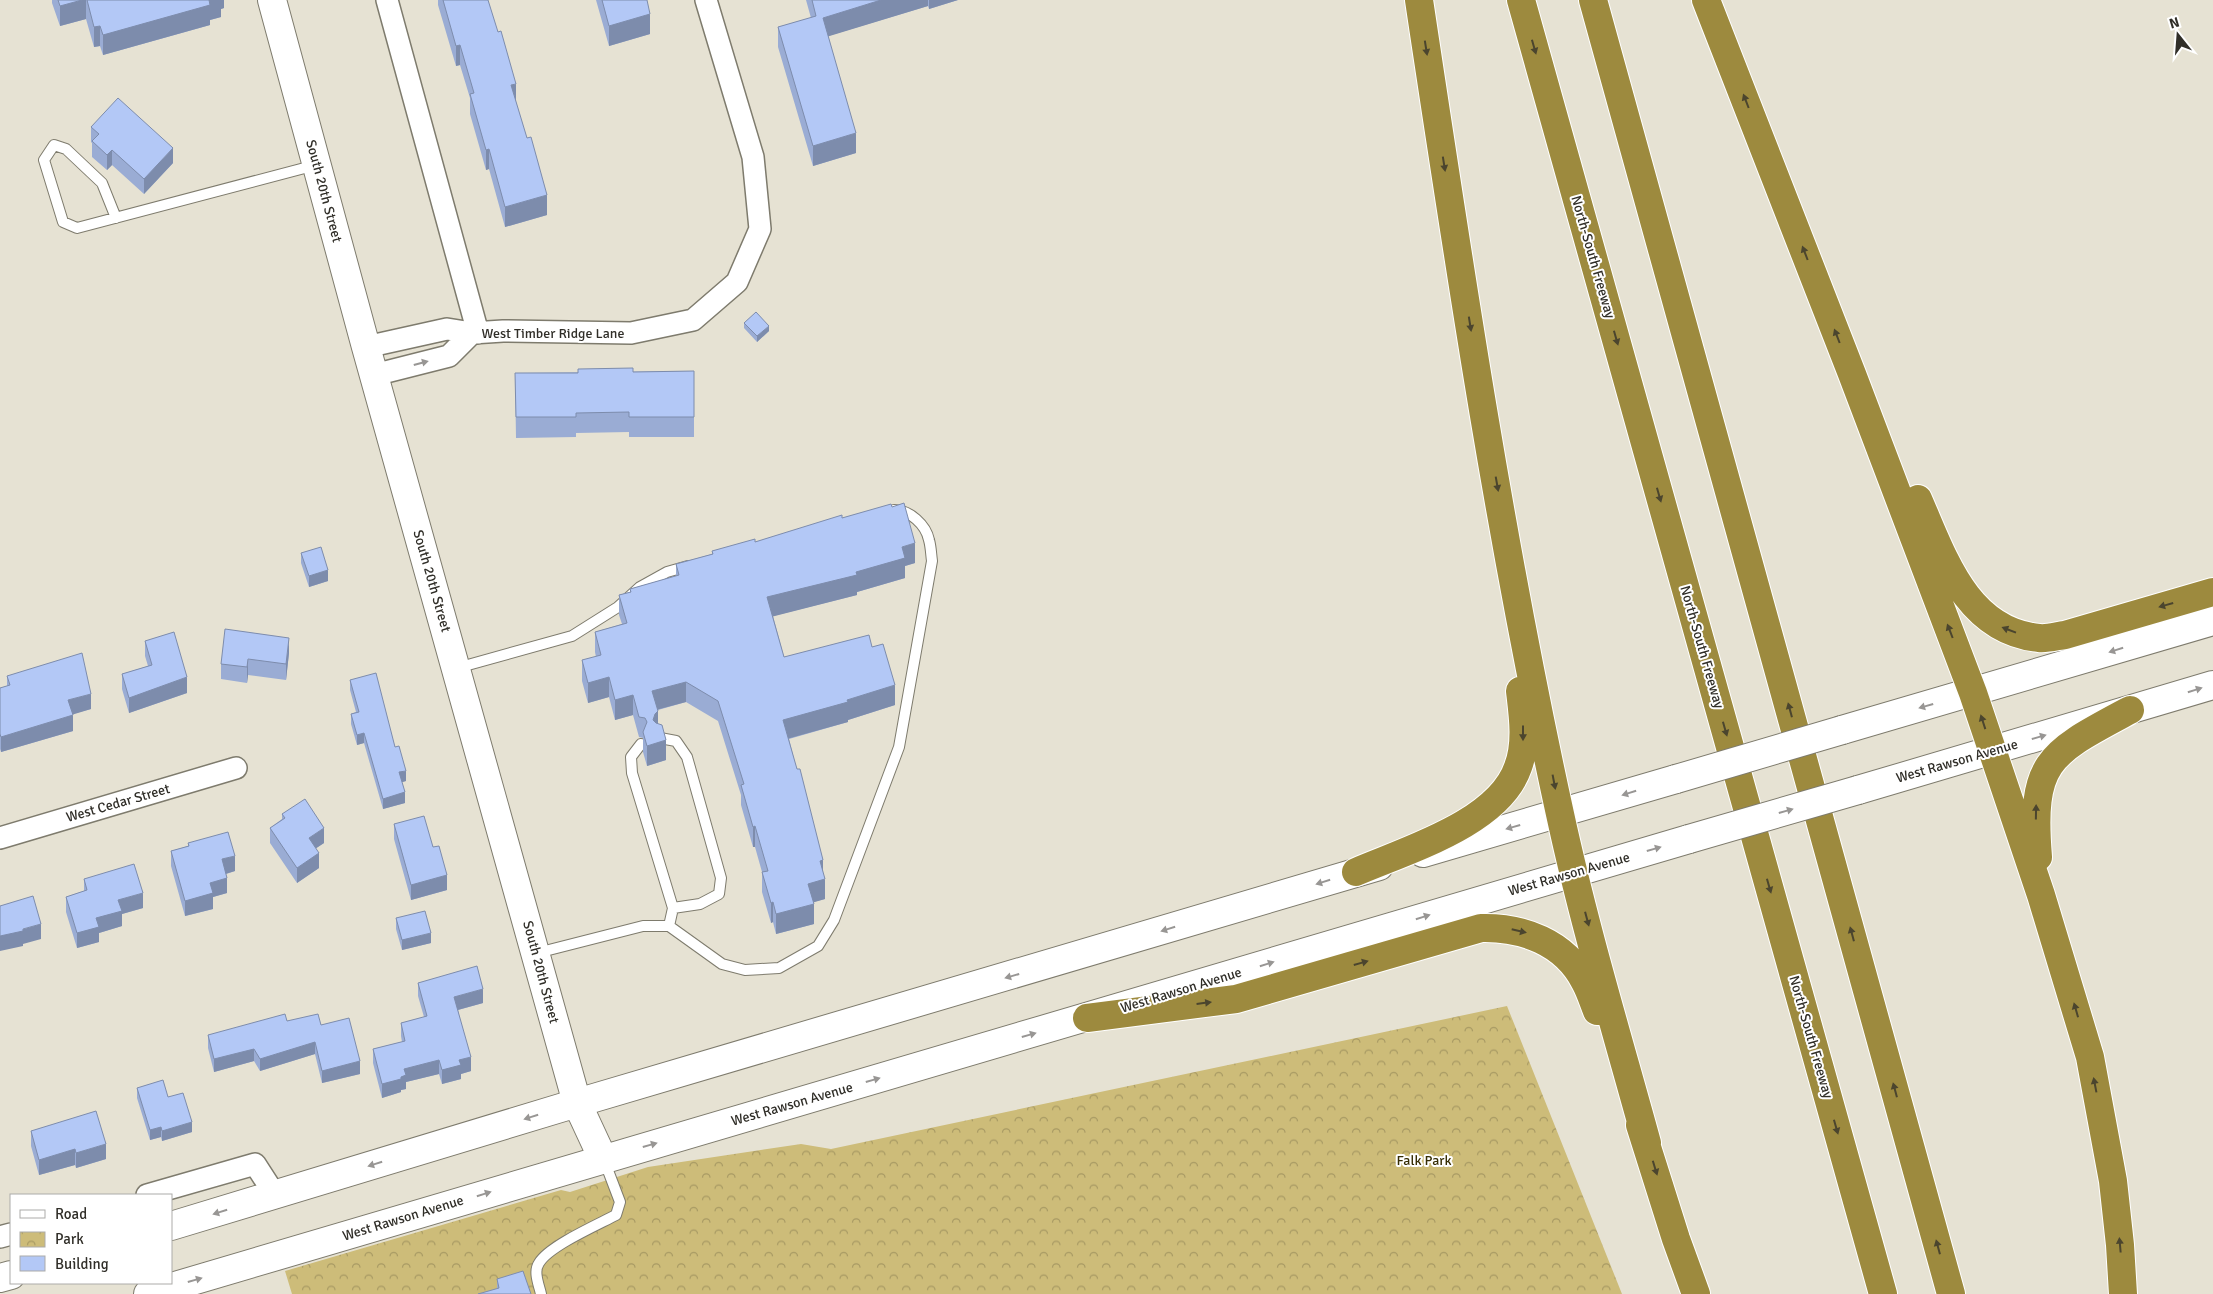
<svg xmlns="http://www.w3.org/2000/svg" width="2213" height="1294" font-family="Signika,sans-serif">
<style>
.park{fill:url(#park-crowns)}
.lines{fill:none;stroke-linecap:round;stroke-linejoin:round}
.lane-casing{stroke:#7e7b6d;stroke-width:12}
.street-casing{stroke:#7e7b6d;stroke-width:24}
.secondary-casing{stroke:#7e7b6d;stroke-width:30}
.highway-casing{stroke:#fff;stroke-width:30}
.lane{stroke:#fff;stroke-width:10}
.street{stroke:#fff;stroke-width:21}
.secondary{stroke:#fff;stroke-width:28}
.highway{stroke:#9d8a3e;stroke-width:28}
.secondary-bridge-casing{stroke:#7e7b6d;stroke-width:30;stroke-linecap:butt}
.secondary-bridge{stroke:#fff;stroke-width:28}
.wall{fill:#9aacd4}
.shaded-wall{fill:#7d8cac}
.building{fill:#b3c8f6;stroke:#7d8cac}
.oneway{fill:#4b452e}
.oneway2{fill:#989694}
.labels{text-anchor:middle;dominant-baseline:central;stroke-width:4;stroke-linejoin:round;paint-order:stroke}
.street-label{font-size:14px;fill:#302e28;stroke:#fff}
.park-label{font-size:14px;fill:#362d04;stroke:#fff}
</style>
<defs>
<pattern id="park-crowns" width="20" height="18" patternUnits="userSpaceOnUse" patternTransform="scale(1.25)"><rect width="20" height="18" fill="#cdbc79"/><path d="M2 6a3 3 0 1 1 6 0M12 15a3 3 0 1 1 6 0" fill="none" stroke="#a79963"/></pattern>
</defs>
<rect width="100%" height="100%" fill="#e6e2d3"/>
<!-- park -->
<path class="park" d="M1507,1006L1622,1294H292L285,1271L561,1190L570,1192L648,1167L801,1144L831,1149Z"/>
<g class="lines">
<defs>
<path id="lane" d="M116,218L102,183L66,149L54,145L44,160L63,222L77,228L316,165
M457,668L572,636L618,607L640,587L667,572L688,566
M660,738L676,741L687,757L721,878L719,894L700,904L673,908
M641,744L631,757L632,773L673,908L669,926
M537,953L643,926H669L722,964L745,970L779,968L818,946L834,920L899,747L932,561C931,554 931,547 929,540C926,525 910,510 894,510
M541,1294C539,1285 533,1272 539,1263C549,1246 597,1225 616,1215L620,1202L604,1160"/>
<path id="street" d="M387,0L478,333
M366,347L447,329L472,333L503,331L631,333L693,320L737,282L760,229L753,157L706,0
M374,375L449,356L472,333
M0,838L236,768
M147,1195L255,1164L275,1195
M0,1237L11,1234"/>
<path id="secondary" d="M272,0L366,347L577,1103L603,1159
M1842,730L2213,621
M1858,790L2213,685
M1423,853L1676,779
M171,1226L577,1103L1379,866
M0,1278L11,1275
M148,1294L1689,839"/>
<path id="highway" d="M1419,0C1460,272 1501,545 1560,814C1584,925 1617,1034 1647,1143
M1521,0L1883,1294
M1593,0L1951,1294
M1706,0L1852,374L1973,693L2041,895L2090,1057L2113,1181L2120,1245L2123,1294
M1918,499C1943,556 1966,631 2039,638C2047,639 2057,636 2065,635L2213,592
M2038,857C2030,760 2050,753 2130,710
M1356,872C1407,850 1499,823 1518,767C1527,743 1523,716 1520,691
M1087,1018L1236,999L1481,928C1522,927 1565,942 1585,982C1590,991 1593,1001 1597,1011
M1640,1125L1676,1239L1696,1294"/>
</defs>
<!-- lane casing -->
<use href="#lane" class="lane-casing"/>
<!-- street casing -->
<use href="#street" class="street-casing"/>
<!-- secondary casing -->
<use href="#secondary" class="secondary-casing"/>
<!-- highway casing -->
<use href="#highway" class="highway-casing"/>
<!-- lane -->
<use href="#lane" class="lane"/>
<!-- street -->
<use href="#street" class="street"/>
<!-- secondary -->
<use href="#secondary" class="secondary"/>
<!-- highway -->
<use href="#highway" class="highway"/>
<defs>
<path id="secondary-bridge" d="M1676,779L1842,730
M1689,839L1858,790"/>
</defs>
<!-- secondary-bridge casing -->
<use href="#secondary-bridge" class="secondary-bridge-casing"/>
<!-- secondary-bridge -->
<use href="#secondary-bridge" class="secondary-bridge"/>
</g>
<!-- wall -->
<path class="wall" d="M52,0H224V8L221,9V17L210,20V25L103,55L100,46L94,47L86,19L60,26L52,3Z
M438,0H488L547,215L505,227L489,169L486,170L470,114V98L460,65L456,66L438,5Z
M596,0H647L650,34L609,46Z
M806,0H958L929,9L928,6L828,36L856,153L813,166L778,47V27L811,18Z
M91,127L173,163L144,194L112,165L107,170L92,157V143L91,142Z
M744,323L769,331L757,342L744,328Z
M694,371V437H629V432L576,433V437L516,438L515,373Z
M842,518L915,563L905,566V578L857,592V595L773,616L784,657L872,647L895,705L848,720V722L789,739L823,873L825,899L813,902L814,924L776,934L773,922L771,923L762,892V872L755,847H753L741,805V795L718,721L686,702L658,710V724L666,760L647,766L643,752V738L639,737L633,715L615,720L609,697L588,703L582,681V660L596,657L595,652V632L622,624L619,615V595L630,592V589L676,576V564L712,554V551L755,542Z
M301,553L328,581L309,587L301,563Z
M145,641L187,693L129,713L122,689V674L148,666L145,656Z
M289,653L286,680L248,675L247,683L221,679V664Z
M7,676L91,709L72,714L73,731L1,752L0,749V688L7,686Z
M350,680L395,747L406,781L402,782L405,803L383,809L364,743L357,745L351,724V714L356,712L350,690Z
M282,814L324,843L316,848L319,868L297,883L270,843V828L282,819Z
M394,824L433,847L447,890L411,900L394,839Z
M188,843L235,871L226,874L227,893L213,897V909L185,916L171,866V851L188,846Z
M84,879L143,908L122,914V926L99,933V942L77,948L66,912V897L84,891Z
M396,918L431,943L402,950L396,929Z
M418,983L483,1003L458,1010L471,1071L461,1074V1079L442,1084L439,1074L406,1082V1089L401,1090V1092L382,1098L373,1063V1049L402,1042L401,1036V1023L424,1017L418,996Z
M287,1021L321,1025L360,1074L322,1083L315,1054L260,1071L254,1061L214,1072L208,1048V1035Z
M137,1088L168,1097L192,1132L162,1141L161,1137L150,1140L137,1098Z
M31,1131L106,1159L76,1168L75,1165L39,1175L31,1146Z
M497,1279L531,1294L497,1288Z"/>
<!-- shaded-wall -->
<path class="shaded-wall" d="M82,0H86V19L60,26V6Z
M209,0H224V8L221,9V17L210,20V25L103,55V35Z
M881,0H928V6L823,38V18Z
M929,0H958L929,9Z
M650,14V34L609,46V26Z
M100,26V46L94,47V27Z
M460,45V65L456,66V46Z
M516,84V104L511,85Z
M856,133V153L813,166V146Z
M173,148V163L144,194V179Z
M489,149V169L486,170V150Z
M112,150V165L107,170V155Z
M547,195V215L505,227V207Z
M769,326V331L757,342V336Z
M915,543V563L905,566V578L857,592V595L767,618V597L856,572L902,547Z
M328,570V581L309,587V576Z
M289,638V653L286,680V664Z
M248,659V675L247,683V667Z
M187,677V693L129,713V698Z
M609,677V697L588,703V683Z
M686,682V702L652,711V691Z
M895,685V705L848,720V722L783,740V720Z
M91,694V709L68,716V700Z
M633,695V715L615,720V700Z
M658,711V731L653,720L655,714Z
M73,715V731L1,752V737Z
M364,733V743L357,745V735Z
M666,740V760L647,766V746Z
M406,771V781L399,783V772Z
M405,792V803L383,809V799Z
M755,826V847H753V827Z
M324,828V843L309,853V838Z
M319,853V868L297,883V868Z
M235,856V871L222,875V859Z
M823,860V880L825,879V899L808,904V884L820,861Z
M447,875V890L411,900V885Z
M227,878V893L213,897V909L185,916V901L210,883Z
M143,893V908L122,914V926L99,933V942L77,948V933L118,900Z
M773,902V922L771,923V903Z
M814,904V924L776,934V914Z
M41,924V939L23,944V946L0,951V936Z
M431,933V943L402,950V940Z
M483,989V1003L454,1011V997Z
M315,1042V1054L260,1071V1059Z
M254,1049V1061L214,1072V1059Z
M471,1057V1071L461,1074V1079L442,1084V1070L459,1060Z
M439,1060V1074L406,1082V1089L401,1090V1092L382,1098V1084L401,1077L404,1069Z
M360,1061V1074L322,1083V1071Z
M192,1122V1132L162,1141V1131Z
M161,1127V1137L150,1140V1130Z
M106,1144V1159L76,1168V1153Z
M75,1149V1165L39,1175V1160Z"/>
<!-- building -->
<path class="building" d="M58,0H82L60,6Z
M87,0H210H209L210,5L103,35L100,26L94,27Z
M443,0H488L498,32L501,31L516,84L511,85L527,138L531,137L547,195L505,207L489,149L486,150L470,94L474,93L460,45L456,46Z
M602,0H647L650,14L609,26Z
M812,0H881L823,18L856,133L813,146L778,27L816,16Z
M118,98L173,148L144,179L112,150L107,155L92,141L99,134L91,127Z
M756,312L769,326L757,336L744,323Z
M633,368V372L694,371V417H629V412L576,413V417H516L515,373H578V369Z
M904,503L915,543L902,547L905,558L856,572L857,575L767,597L784,657L869,635L872,647L883,644L895,685L847,700L848,702L783,720L797,769H800L823,860L820,861L825,879L808,884L814,904L776,914L773,902L771,903L762,872L768,871L755,826L753,827L741,785L744,784L718,701L686,682L652,691L658,711L655,714L653,720L656,723L662,725L666,740L647,746L643,732L647,722L645,718L639,717L633,695L615,700L609,677L588,683L582,660L601,655L595,632L627,623L619,595L631,592L630,589L679,575L676,564L713,554L712,551L755,539V542L842,515V518L891,504L892,507Z
M321,547L328,570L309,576L301,553Z
M225,629L289,638L286,664L248,659L247,667L221,664Z
M174,632L187,677L129,698L122,674L152,665L145,641Z
M82,653L91,694L68,700L73,715L1,737L0,734V688L10,685L7,676Z
M376,673L395,747L399,746L406,771L399,772L405,792L383,799L364,733L357,735L351,714L359,712L350,680Z
M305,799L324,828L309,838L319,853L297,868L270,828L285,818L282,814Z
M424,816L433,847L439,846L447,875L411,885L394,824Z
M228,832L235,856L222,859L227,878L210,883L213,893L185,901L171,851L189,846L188,843Z
M134,864L143,893L118,900L122,911L96,918L99,927L77,933L66,897L87,890L84,879Z
M33,896L41,924L23,929V931L0,936V906Z
M425,911L431,933L402,940L396,918Z
M477,966L483,989L454,997L471,1057L459,1060L461,1065L442,1070L439,1060L404,1069L406,1075L401,1077V1079L382,1084L373,1049L405,1041L401,1023L427,1016L418,983Z
M285,1014L287,1021L318,1014L321,1025L349,1018L360,1061L322,1071L315,1042L260,1059L254,1049L214,1059L208,1035Z
M163,1080L168,1097L183,1093L192,1122L162,1131L161,1127L150,1130L137,1088Z
M96,1111L106,1144L76,1153L75,1149L39,1160L31,1131Z
M523,1271L531,1294H478L499,1288L497,1279Z"/>
<!-- one-way arrows -->
<defs><path id="oneway-solid" d="M-6-.8H1V-3.2L6.5 0L1 3.2V.8H-6Z" transform="scale(1.25)"/></defs>
<g class="oneway">
<use href="#oneway-solid" transform="translate(1534 47) rotate(74)"/>
<use href="#oneway-solid" transform="translate(1426 48) rotate(81)"/>
<use href="#oneway-solid" transform="translate(1746 101) rotate(-111)"/>
<use href="#oneway-solid" transform="translate(1444 164) rotate(81)"/>
<use href="#oneway-solid" transform="translate(1805 253) rotate(-111)"/>
<use href="#oneway-solid" transform="translate(1470 324) rotate(81)"/>
<use href="#oneway-solid" transform="translate(1837 336) rotate(-111)"/>
<use href="#oneway-solid" transform="translate(1616 338) rotate(74)"/>
<use href="#oneway-solid" transform="translate(1497 484) rotate(80)"/>
<use href="#oneway-solid" transform="translate(1659 495) rotate(74)"/>
<use href="#oneway-solid" transform="translate(2166 605) rotate(164)"/>
<use href="#oneway-solid" transform="translate(2009 630) rotate(-159)"/>
<use href="#oneway-solid" transform="translate(1950 631) rotate(-111)"/>
<use href="#oneway-solid" transform="translate(1790 710) rotate(-105)"/>
<use href="#oneway-solid" transform="translate(1983 722) rotate(-108)"/>
<use href="#oneway-solid" transform="translate(1725 729) rotate(74)"/>
<use href="#oneway-solid" transform="translate(1523 733) rotate(90)"/>
<use href="#oneway-solid" transform="translate(1554 782) rotate(79)"/>
<use href="#oneway-solid" transform="translate(2036 812) rotate(-89)"/>
<use href="#oneway-solid" transform="translate(1769 886) rotate(74)"/>
<use href="#oneway-solid" transform="translate(1587 919) rotate(75)"/>
<use href="#oneway-solid" transform="translate(1519 931) rotate(13)"/>
<use href="#oneway-solid" transform="translate(1852 934) rotate(-105)"/>
<use href="#oneway-solid" transform="translate(1361 963) rotate(-16)"/>
<use href="#oneway-solid" transform="translate(1204 1003) rotate(-7)"/>
<use href="#oneway-solid" transform="translate(2076 1010) rotate(-106)"/>
<use href="#oneway-solid" transform="translate(2095 1085) rotate(-101)"/>
<use href="#oneway-solid" transform="translate(1895 1090) rotate(-105)"/>
<use href="#oneway-solid" transform="translate(1836 1127) rotate(74)"/>
<use href="#oneway-solid" transform="translate(1655 1168) rotate(73)"/>
<use href="#oneway-solid" transform="translate(2120 1245) rotate(-95)"/>
<use href="#oneway-solid" transform="translate(1938 1247) rotate(-105)"/>
</g>
<g class="oneway2">
<use href="#oneway-solid" transform="translate(421 363) rotate(-15)"/>
<use href="#oneway-solid" transform="translate(2116 650) rotate(163)"/>
<use href="#oneway-solid" transform="translate(2195 690) rotate(-17)"/>
<use href="#oneway-solid" transform="translate(1926 706) rotate(164)"/>
<use href="#oneway-solid" transform="translate(2039 737) rotate(-16)"/>
<use href="#oneway-solid" transform="translate(1629 793) rotate(163)"/>
<use href="#oneway-solid" transform="translate(1786 811) rotate(-16)"/>
<use href="#oneway-solid" transform="translate(1513 827) rotate(164)"/>
<use href="#oneway-solid" transform="translate(1654 849) rotate(-16)"/>
<use href="#oneway-solid" transform="translate(1323 882) rotate(163)"/>
<use href="#oneway-solid" transform="translate(1423 917) rotate(-17)"/>
<use href="#oneway-solid" transform="translate(1168 929) rotate(163)"/>
<use href="#oneway-solid" transform="translate(1267 964) rotate(-17)"/>
<use href="#oneway-solid" transform="translate(1012 976) rotate(164)"/>
<use href="#oneway-solid" transform="translate(1029 1035) rotate(-16)"/>
<use href="#oneway-solid" transform="translate(873 1080) rotate(-16)"/>
<use href="#oneway-solid" transform="translate(531 1117) rotate(163)"/>
<use href="#oneway-solid" transform="translate(650 1145) rotate(-16)"/>
<use href="#oneway-solid" transform="translate(375 1164) rotate(163)"/>
<use href="#oneway-solid" transform="translate(484 1194) rotate(-17)"/>
<use href="#oneway-solid" transform="translate(220 1212) rotate(163)"/>
<use href="#oneway-solid" transform="translate(195 1280) rotate(-16)"/>
</g>
<g class="labels">
<!-- street labels -->
<g class="street-label">
<text transform="translate(324 191) rotate(75)">South 20th Street</text>
<text transform="translate(1593 257) rotate(74)">North-South Freeway</text>
<text x="553" y="333">West Timber Ridge Lane</text>
<text transform="translate(432 581) rotate(74)">South 20th Street</text>
<text transform="translate(1702 647) rotate(74)">North-South Freeway</text>
<text transform="translate(1957 761) rotate(-16)">West Rawson Avenue</text>
<text transform="translate(118 803) rotate(-16)">West Cedar Street</text>
<text transform="translate(1569 874) rotate(-16)">West Rawson Avenue</text>
<text transform="translate(541 972) rotate(75)">South 20th Street</text>
<text transform="translate(1181 990) rotate(-17)">West Rawson Avenue</text>
<text transform="translate(1811 1037) rotate(74)">North-South Freeway</text>
<text transform="translate(792 1104) rotate(-16)">West Rawson Avenue</text>
<text transform="translate(403 1218) rotate(-17)">West Rawson Avenue</text>
</g>
<!-- park labels -->
<g class="park-label">
<text x="1424" y="1160">Falk Park</text>
</g>
</g>
<!-- legend -->
<rect x="10" y="1194" width="162" height="90" fill="#ffffff" stroke="#acaba9"/>
<rect x="20" y="1210" width="25" height="8" fill="#ffffff" stroke="#acaba9"/>
<text x="55" y="1219" font-size="15" fill="#302e28">Road</text>
<rect x="20" y="1232" width="25" height="15" fill="url(#park-crowns)" stroke="#acaba9"/>
<text x="55" y="1244" font-size="15" fill="#302e28">Park</text>
<rect x="20" y="1256" width="25" height="15" fill="#b3c8f6" stroke="#acaba9"/>
<text x="55" y="1269" font-size="15" fill="#302e28">Building</text>
<!-- north arrow -->
<g transform="translate(2178 35) rotate(343)" stroke="#ffffff" stroke-width="4" paint-order="stroke">
<path d="M0-4L9 19L0 12L-9 19Z" fill="#302e28"/>
<text y="-8" font-size="14" font-weight="bold" text-anchor="middle" fill="#302e28">N</text>
</g>
</svg>
